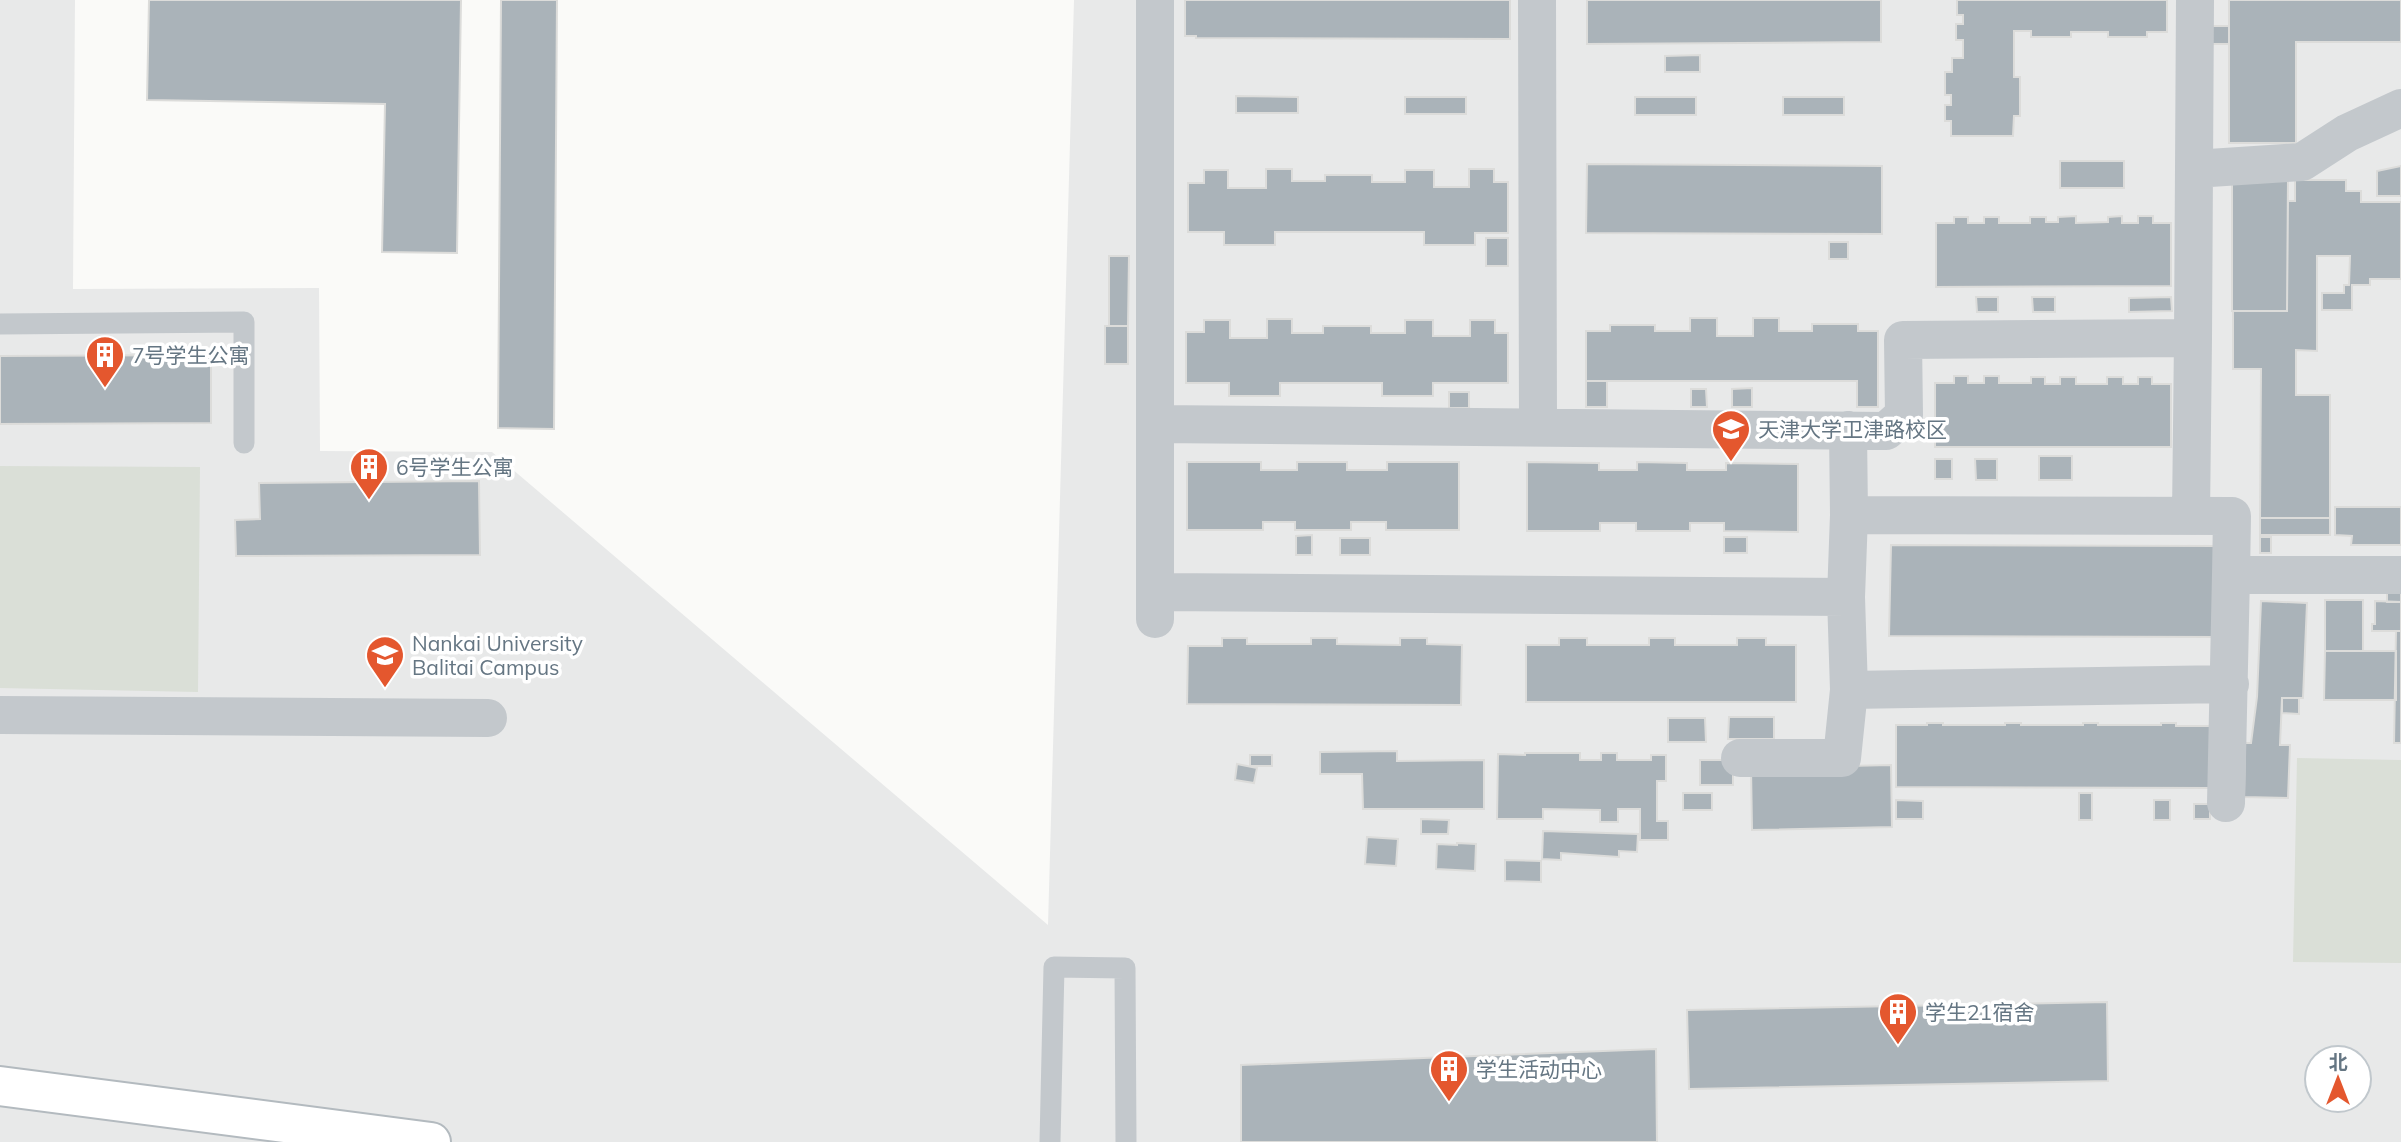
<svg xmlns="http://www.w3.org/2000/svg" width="2401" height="1142" font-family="Mulish,'Noto Sans SC',sans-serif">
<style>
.built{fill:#e8e9e9;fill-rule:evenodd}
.green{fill:#dadfd7}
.building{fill:#aab3b9;stroke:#dcdcda;stroke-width:2}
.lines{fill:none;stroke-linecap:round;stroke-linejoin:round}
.secondary-casing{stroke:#b3babf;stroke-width:42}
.lane{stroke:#c3c8cc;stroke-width:21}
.street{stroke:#c3c8cc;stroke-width:38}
.secondary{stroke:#fff;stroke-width:38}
.labels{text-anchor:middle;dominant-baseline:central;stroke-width:7;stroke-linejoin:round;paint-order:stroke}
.poi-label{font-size:21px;fill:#657683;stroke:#fff;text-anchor:start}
</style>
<rect width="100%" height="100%" fill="#fafaf8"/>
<!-- built -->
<path class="built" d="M0,0H75L73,289L319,288L320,451L492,452L1048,925L1074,0H2401V1142H0ZM2317,1058H2359V1100H2317Z"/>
<!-- green -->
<path class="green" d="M0,466L200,467L198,692L0,688Z
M2297,758L2401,760V963L2293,962Z"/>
<!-- building -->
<path class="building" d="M149,0H461L457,253L382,252L385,104L147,100Z
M501,0H557L554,429L498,428Z
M1185,0H1510V39L1196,38V36H1185Z
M1587,0H1881V42L1587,44Z
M1957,0H2167V32H2147V37H2108V32H2071V37H2031V31H2014V77H2020V116H2014L2013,136H1951V121H1945V105H1951V95H1945V72H1952V58H1963V40H1956V24H1963V15H1957Z
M2229,0H2401V42H2296V143H2229Z
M2206,26H2229V44H2206Z
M1700,55V72H1665V56Z
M1236,96L1298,97V113H1236Z
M1405,97H1466V114H1405Z
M1635,97H1696V115H1635Z
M1783,97H1844V115H1783Z
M2060,161H2124V188H2060Z
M1587,164L1882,166V234L1586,233Z
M2401,166V196H2377V171Z
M1266,169H1292V181H1325V175H1372V182H1405V170H1434V187H1469V169H1494V182H1508V233H1475V245H1424V232H1275V245H1224V232H1188V183H1204V170H1228V188H1266Z
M2232,179H2288L2287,311H2232Z
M2295,180H2346V191H2361V202H2401V279H2370V285H2352V310H2322V293H2344V285H2349L2350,256H2317V351L2296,350V395H2330V518H2260L2261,369H2233V311H2287L2288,201H2295Z
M2076,216V223L2108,222V217L2122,216V223H2138V216H2153V223H2171V286L1936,287V223H1954V217H1968V223H1984V217H1999V223H2030V217H2046V222H2058V217Z
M1486,238H1508V266H1486Z
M1829,242H1848V259H1829Z
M1109,256H1129L1128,326H1109Z
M1976,297H1998V312H1977Z
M2032,297H2055V312H2033Z
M2171,297L2172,311L2129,312V298Z
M1690,318H1717V336H1753V318H1779V331H1812V324H1858V331H1878V407H1857V381H1586V331H1610V325H1655V331H1690Z
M1267,319H1292V333H1323V326H1371V333H1405V320H1433V336H1470V320H1495V333H1508V383H1433V396H1382V383H1280V396H1229V383H1186V332H1204V320H1230V338H1267Z
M1105,326H1128V364H1105Z
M211,355V423L0,424V356Z
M1954,376H1968V383H1984V376H1999V383H2031V377H2045V384H2060V377H2076V384H2107V377H2123V384H2138V377H2152V384H2171V447H1935V383H1954Z
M1586,381H1607V407H1586Z
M1752,388V407H1732V389Z
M1691,389H1706L1707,407H1691Z
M1449,392H1469V408H1449Z
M2039,456H2072V480H2039Z
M1935,459H1952V479H1935Z
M1975,459H1997V480H1976Z
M1187,462H1261V470H1297V462H1347V470H1387V462H1459V530H1386V522H1351V530H1295V522H1263V530H1187Z
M1527,462L1599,463V470H1637V462L1687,463V470H1726V463L1798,464V532L1724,531V523H1690V531H1636V523H1600V531H1527Z
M479,481L480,555L236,556L235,520L260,519L259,483Z
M2335,507H2401V545H2351L2352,536L2335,535Z
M2260,518H2330V535H2260Z
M1312,535V555H1296V536Z
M1724,537H1747V553H1724Z
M2260,537H2271V553H2260Z
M1340,538H1370V555H1340Z
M1891,545L2218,546V637L1889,636Z
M2387,591H2401V602H2387Z
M2325,600H2363V651H2325Z
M2261,601L2307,603L2303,698H2282L2280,745H2290L2288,798L2244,797L2245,743H2251L2257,697Z
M2375,601L2401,602V631H2372V624H2375Z
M2396,631H2401V743H2394Z
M1222,638H1247V644H1311V638H1337V644L1400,645V638H1427V644L1462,645L1461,705L1187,704L1188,646H1222Z
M1559,638H1587V645H1649V638H1675V645H1737V638H1766V645H1796V702H1526V645H1559Z
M2325,651H2396V700H2324Z
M2282,698H2299V714L2282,713Z
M1729,717H1774V739H1728Z
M1668,718H1705L1706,742H1668Z
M1927,723H1943V725H2005V723H2021V725H2083V723H2098V725H2161V723H2176V726H2210V788L1896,787V725H1927Z
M1397,751V761L1484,760V809H1363L1362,774H1320V752Z
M1525,753H1580V760H1601V753H1617V760H1651V755H1666V781H1657V821H1668V840H1640V809H1618V822H1600V810L1543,809V819H1497L1498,754L1525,755Z
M1250,755H1272V766H1250Z
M1700,760H1733V785H1700Z
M1237,764L1257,768L1254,783L1235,780Z
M1891,765L1892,827L1752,830L1751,768Z
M1683,793H1712V810H1683Z
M2079,793H2092V820H2079Z
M1896,800L1923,801V819H1896Z
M2154,800H2170V820H2154Z
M2194,804H2210V819H2194Z
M1421,819L1449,820L1448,834H1421Z
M1543,831L1638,834L1637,852L1619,851V857L1561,853V860L1542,859Z
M1367,837L1398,839L1396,866L1365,864Z
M1457,843L1476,844L1475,871L1436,869L1437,844L1457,845Z
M1505,860L1541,861V882L1505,881Z
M2107,1002L2108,1081L1689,1089L1687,1010Z
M1656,1049L1657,1142H1241V1065Z"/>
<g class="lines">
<defs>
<path id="secondary" d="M0,1086L431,1142"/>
</defs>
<!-- secondary casing -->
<use href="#secondary" class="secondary-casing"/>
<!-- lane -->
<path class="lane" d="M0,324L244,322V443
M1050,1142L1054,967L1125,968L1126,1142"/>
<!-- street -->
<path class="street" d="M1155,0V619
M1537,0L1538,427
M2194,169L2302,162L2347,133L2401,108
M2193,338L2195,0
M1155,424L1886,431L1904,415L1903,340L2193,338L2191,516
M1848,430L1849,515
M1155,592L1846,597L1849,515L2232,516L2231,575H2401
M1849,690L2230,684
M0,715L488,718
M1740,758H1842L1849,690L1846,597
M2226,803L2231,575"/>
<!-- secondary -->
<use href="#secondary" class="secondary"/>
</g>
<!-- icons -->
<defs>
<symbol id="building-pin" viewBox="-11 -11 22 30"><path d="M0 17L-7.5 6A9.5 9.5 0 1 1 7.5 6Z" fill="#e4572e" stroke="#fff"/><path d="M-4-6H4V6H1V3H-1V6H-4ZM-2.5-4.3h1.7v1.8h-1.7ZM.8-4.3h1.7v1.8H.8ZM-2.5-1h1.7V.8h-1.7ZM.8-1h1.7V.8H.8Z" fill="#fff"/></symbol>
<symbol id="university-pin" viewBox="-11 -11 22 30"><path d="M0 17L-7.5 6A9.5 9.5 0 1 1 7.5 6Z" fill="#e4572e" stroke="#fff"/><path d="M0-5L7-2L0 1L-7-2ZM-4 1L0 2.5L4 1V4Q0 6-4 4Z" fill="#fff"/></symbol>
</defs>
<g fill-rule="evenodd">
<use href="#building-pin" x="83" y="333" width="44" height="60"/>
<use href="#university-pin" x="1709" y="407" width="44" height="60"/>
<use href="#building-pin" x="347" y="445" width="44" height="60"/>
<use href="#university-pin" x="363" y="633" width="44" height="60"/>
<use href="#building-pin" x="1876" y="990" width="44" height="60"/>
<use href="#building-pin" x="1427" y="1047" width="44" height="60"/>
</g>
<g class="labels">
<!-- poi labels -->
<g class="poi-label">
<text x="132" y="355">7号学生公寓</text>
<text x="1758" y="429">天津大学卫津路校区</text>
<text x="396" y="467">6号学生公寓</text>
<text x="412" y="643">Nankai University<tspan x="412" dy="24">Balitai Campus</tspan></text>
<text x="1925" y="1012">学生21宿舍</text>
<text x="1476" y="1069">学生活动中心</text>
</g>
</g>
<!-- north arrow -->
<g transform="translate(2338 1079)"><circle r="33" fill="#ffffff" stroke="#c1c8cd" stroke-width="2"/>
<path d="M0-5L12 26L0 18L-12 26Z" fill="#e4572e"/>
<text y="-10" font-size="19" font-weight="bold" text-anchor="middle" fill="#657683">北</text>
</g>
</svg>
